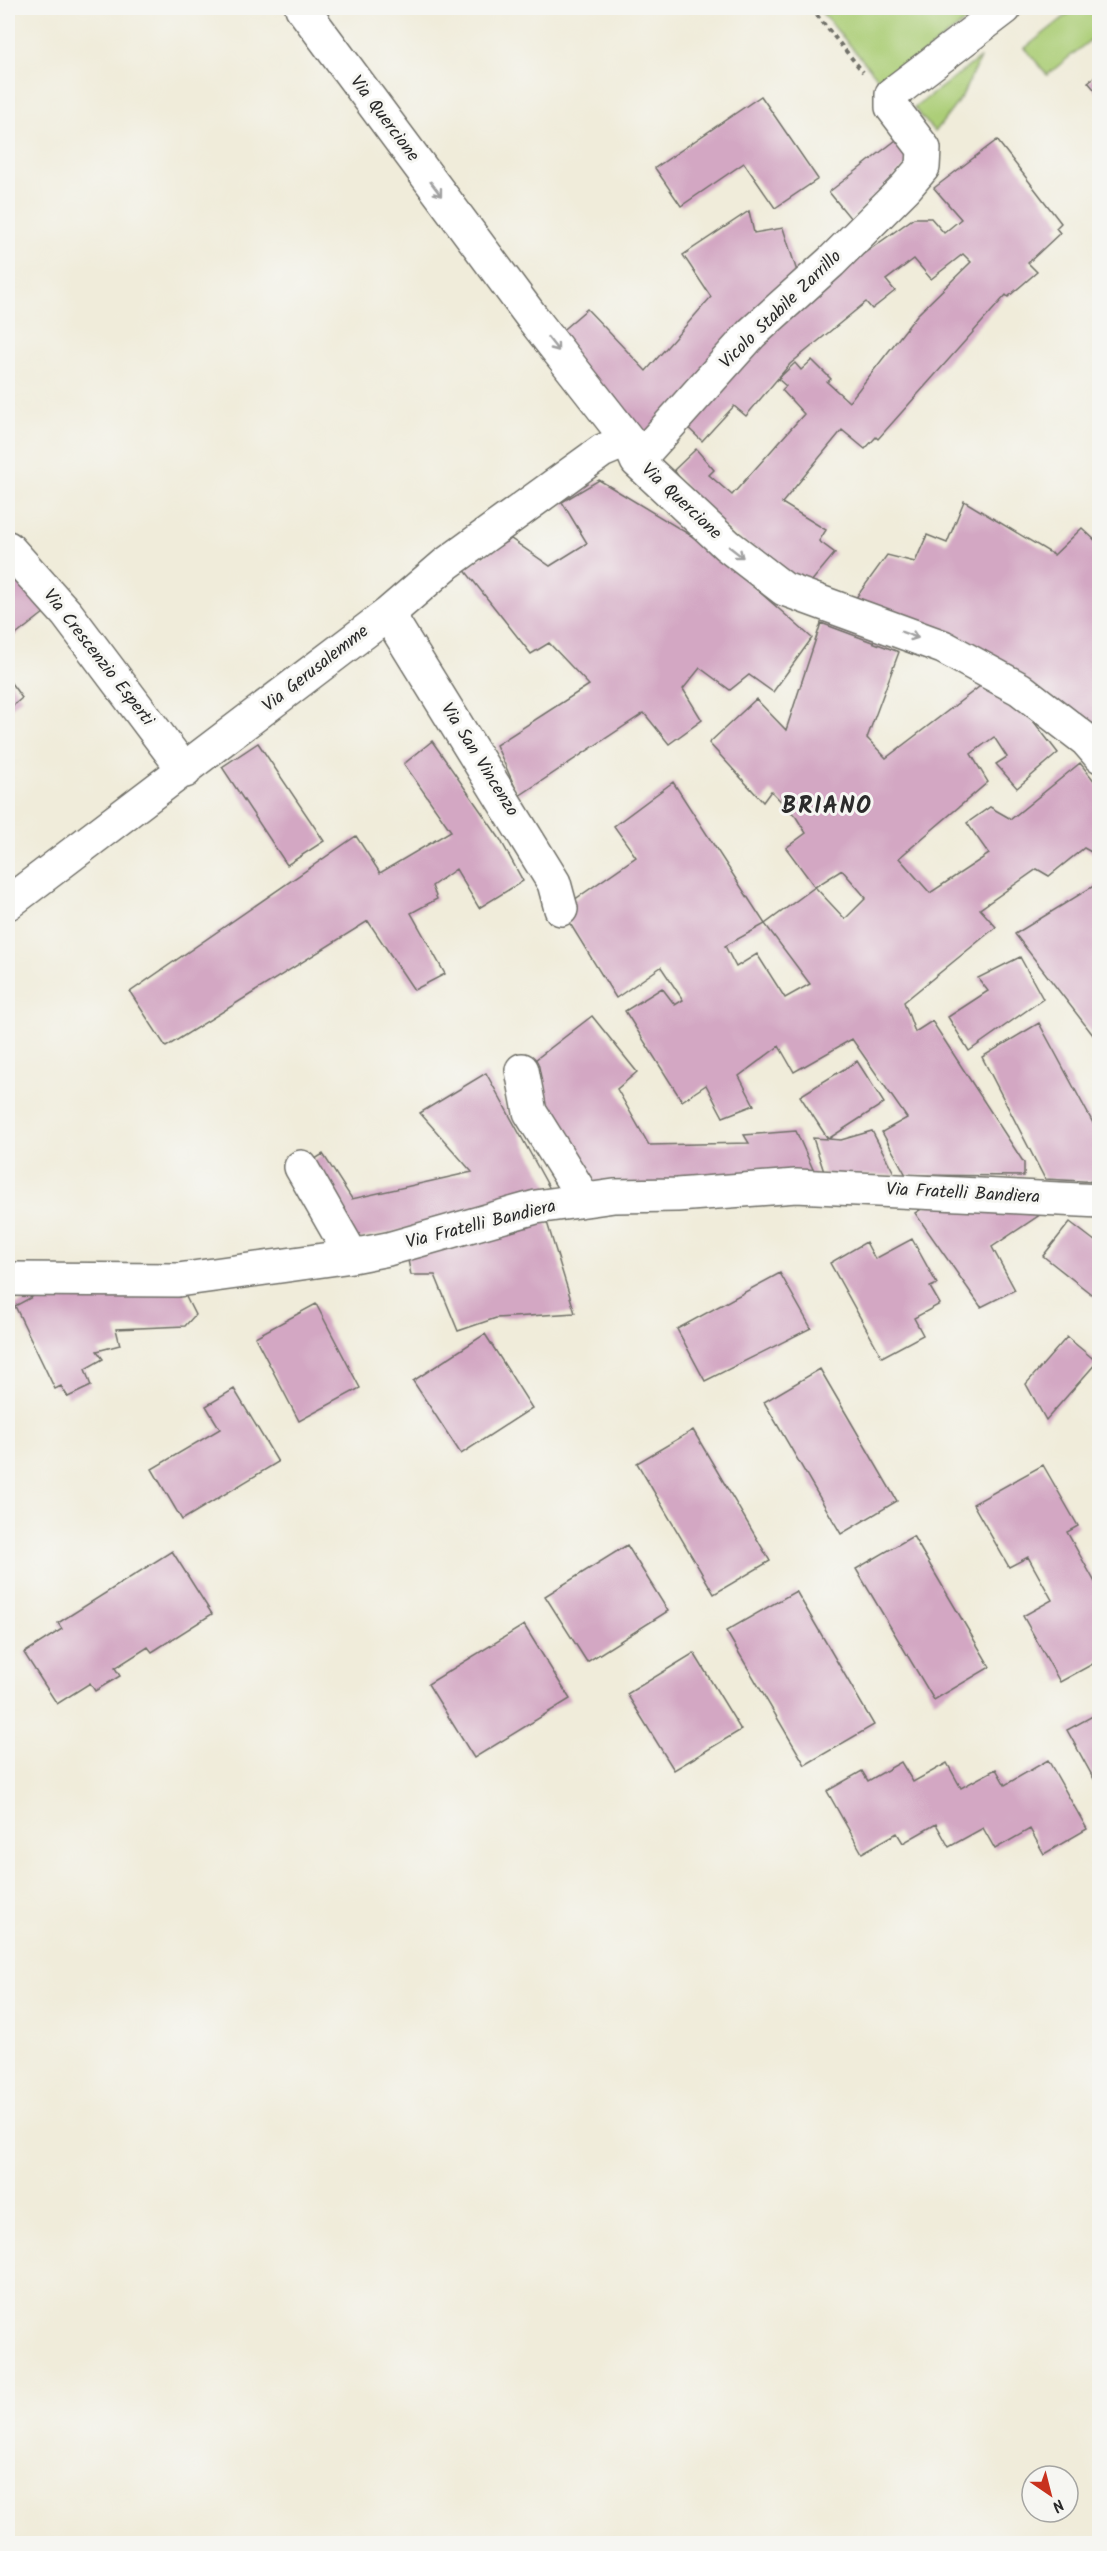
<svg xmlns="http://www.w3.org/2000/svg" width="1107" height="2551" font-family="Kalam,sans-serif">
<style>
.green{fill:#acce77;stroke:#6c7c51;stroke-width:1.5}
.building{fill:#d3a7c3}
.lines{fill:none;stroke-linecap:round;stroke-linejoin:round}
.minor-casing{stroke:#706f68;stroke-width:36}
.path{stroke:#706f68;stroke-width:4;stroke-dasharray:4.5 4.5;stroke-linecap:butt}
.minor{stroke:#fff;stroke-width:33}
.oneway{stroke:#a0a0a0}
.labels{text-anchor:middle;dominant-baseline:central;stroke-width:6;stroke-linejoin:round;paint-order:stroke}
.street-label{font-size:18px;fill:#2b2b2b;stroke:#f6f6f2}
.district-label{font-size:24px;font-weight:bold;letter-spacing:1.5px;fill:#2b2b2b;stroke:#f6f6f2}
</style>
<rect width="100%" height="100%" fill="#f6f6f2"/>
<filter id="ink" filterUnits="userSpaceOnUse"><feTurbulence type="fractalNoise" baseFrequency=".0167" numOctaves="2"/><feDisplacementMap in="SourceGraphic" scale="12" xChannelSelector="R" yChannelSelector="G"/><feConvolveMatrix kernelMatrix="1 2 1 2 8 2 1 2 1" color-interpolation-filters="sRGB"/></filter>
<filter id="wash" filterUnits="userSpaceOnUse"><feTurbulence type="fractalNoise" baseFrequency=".008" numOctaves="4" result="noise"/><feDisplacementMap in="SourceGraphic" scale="24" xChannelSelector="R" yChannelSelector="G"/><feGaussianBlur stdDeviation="1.35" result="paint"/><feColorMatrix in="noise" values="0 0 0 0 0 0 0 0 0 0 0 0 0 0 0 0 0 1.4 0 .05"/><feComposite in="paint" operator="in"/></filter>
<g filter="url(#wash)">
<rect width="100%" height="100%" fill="#f0ecda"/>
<!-- green -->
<path class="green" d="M818,8H983L883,84Z
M1076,8H1099V33L1047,75L1025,48Z
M980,58L961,98L935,132L914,108Z"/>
<g id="blocks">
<!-- building -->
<path class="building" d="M1100,73V96L1088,82Z
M761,96L818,179L775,208L744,163L681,206L655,168Z
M900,137L915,156L851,219L829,192Z
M997,140L1061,223L1056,228L1060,233L1028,263L1037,272L1008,297L1006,295L878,439L876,437L865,449L842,430L782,503L826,530L819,541L835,553L806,588L702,510L674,470L696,449L714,470L709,475L732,495L804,414L782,390L786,386L778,379L795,363L801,370L812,360L831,379L827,382L849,402L917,315L971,262L963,254L931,279L914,259L886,280L895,291L872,309L866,302L790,364L746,416L734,406L702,441L680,420L838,272L914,218H931L944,233L961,219L934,188Z
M749,211L754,233L783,228L801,284L646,444L551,340L587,309L646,371L711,297L683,255Z
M599,480L705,544L812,638L773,692L749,675L730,690L700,668L683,689L702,720L669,744L644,713L519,796L496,745L589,685L549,643L531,654L463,568L511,539L550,566L587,543L562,502Z
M964,501L1054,555L1082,528L1100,545V749L850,606L887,555L915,562L927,535L947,543Z
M8,568L49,609L8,641Z
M821,623L899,652L867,738L886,758L987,681L1027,713L1058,753L1017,788L996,764L1007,757L994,737L971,754L988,782L899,858L930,893L989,854L967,823L990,807L1011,819L1080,763L1100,788V857L1084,848L1049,876L1037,869L980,909L996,927L904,1002L915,1032L932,1021L1024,1163V1176L906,1175L882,1132L907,1118L852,1039L794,1072L779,1046L739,1076L754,1105L723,1117L706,1085L682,1101L625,1011L662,988L675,1005L683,1000L661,967L616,998L561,909L636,857L614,826L673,782L765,924L725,946L736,967L757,954L785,998L810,984L765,924L815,887L845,919L866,898L842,870L815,887L786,848L806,833L796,817L771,791L763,802L709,743L756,699L786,730Z
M8,679L22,698L8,710Z
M432,741L500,839L523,881L479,908L456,869L432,886L437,899L411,913L445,974L414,990L368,921L166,1047L130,992L356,836L380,873L451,831L404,764Z
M258,743L324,841L287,865L222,767Z
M1100,882V1044L1015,934Z
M1020,957L1043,999L969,1051L948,1017L988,991L978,978Z
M592,1016L637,1072L617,1089L649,1145L749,1143L744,1135L796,1131L816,1176L590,1192L522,1070Z
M1039,1023L1100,1136V1182L1045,1179L982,1057Z
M857,1061L884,1103L828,1139L841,1140L872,1131L895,1175H825L813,1138L828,1139L800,1096Z
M486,1073L550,1189L481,1214L349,1241L307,1164L323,1154L352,1199L472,1172L420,1113Z
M934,1201L1050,1208L992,1247L1015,1290L981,1307L915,1213Z
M546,1219L575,1313L496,1318L458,1331L435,1275H411L406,1250Z
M1070,1222L1100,1245V1301L1043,1256Z
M912,1239L937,1284L930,1287L940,1304L914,1318L923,1335L882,1357L830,1263L866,1242L875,1259Z
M780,1273L811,1328L705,1381L677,1329Z
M181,1287L195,1315L185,1326L116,1329L120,1345L97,1351L103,1359L85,1369L91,1386L68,1397L61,1386L55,1389L15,1306L45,1290Z
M316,1304L360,1388L299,1421L255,1337Z
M485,1334L532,1408L461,1454L413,1381Z
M1067,1337L1097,1362L1046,1420L1026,1384Z
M820,1369L897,1501L841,1534L764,1402Z
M234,1389L278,1462L182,1520L152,1469L220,1429L206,1406Z
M693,1430L770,1561L714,1594L637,1463Z
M1043,1465L1078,1526L1067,1532L1096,1584L1100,1582V1660L1060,1682L1023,1616L1052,1600L1028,1557L1009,1567L973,1504Z
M913,1536L990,1667L934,1700L856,1569Z
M627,1545L668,1611L587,1662L545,1596Z
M172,1551L212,1614L152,1652L148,1647L115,1668L120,1676L95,1691L90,1683L57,1704L24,1653L62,1629L58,1623Z
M796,1591L874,1725L805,1765L726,1631Z
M524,1625L570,1699L474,1758L428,1684Z
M694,1653L741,1730L674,1770L627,1694Z
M1100,1712V1790L1067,1730Z
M1048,1760L1087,1829L1044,1854L1030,1829L995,1849L983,1828L949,1847L936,1824L903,1843L897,1833L862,1853L827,1791L862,1771L868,1781L901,1762L913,1782L947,1763L961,1788L996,1769L1005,1785Z"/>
</g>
</g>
<g filter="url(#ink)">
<use href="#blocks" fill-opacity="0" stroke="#706f68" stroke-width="1.5"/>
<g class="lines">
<defs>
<path id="minor" d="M302,8L534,320L628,440L637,461L727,545L784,589L943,647L1020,689L1086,740L1100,756
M637,461L752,333L831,262L906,187L923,167L924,149L892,107V94L1005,8
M8,548L67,614L185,771
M388,614L554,883L561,909
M8,903L388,614L446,564L602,451L628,440
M522,1070L530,1112L585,1200
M301,1167L352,1256
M8,1279L178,1280L352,1256L388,1249L536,1207L614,1196L677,1195L796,1186L1100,1201"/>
</defs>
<!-- minor casing -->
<use href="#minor" class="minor-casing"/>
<!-- path -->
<path class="path" d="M811,8L863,72"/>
<!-- minor -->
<use href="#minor" class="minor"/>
</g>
<!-- one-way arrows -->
<defs><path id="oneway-shaft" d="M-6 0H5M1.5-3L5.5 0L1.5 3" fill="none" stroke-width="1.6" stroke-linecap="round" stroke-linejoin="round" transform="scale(1.5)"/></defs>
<g class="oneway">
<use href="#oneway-shaft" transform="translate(436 189) rotate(53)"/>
<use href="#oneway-shaft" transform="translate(553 344) rotate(52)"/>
<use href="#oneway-shaft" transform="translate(736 552) rotate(38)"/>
<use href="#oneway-shaft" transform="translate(910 635) rotate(20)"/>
</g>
</g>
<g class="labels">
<!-- street labels -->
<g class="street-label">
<text transform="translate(384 119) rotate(53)">Via Quercione</text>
<text transform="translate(781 310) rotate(-44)">Vicolo Stabile Zarrillo</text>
<text transform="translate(681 502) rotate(43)">Via Quercione</text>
<text transform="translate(98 658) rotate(52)">Via Crescenzio Esperti</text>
<text transform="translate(316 669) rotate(-38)">Via Gerusalemme</text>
<text transform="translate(479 760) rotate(58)">Via San Vincenzo</text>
<text transform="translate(963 1194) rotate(3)">Via Fratelli Bandiera</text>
<text transform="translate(481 1225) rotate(-14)">Via Fratelli Bandiera</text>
</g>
<!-- district labels -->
<g class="district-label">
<text x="827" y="806">BRIANO</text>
</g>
</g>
<!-- margin -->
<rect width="1107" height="2551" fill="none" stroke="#f6f6f2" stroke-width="30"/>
<!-- north arrow -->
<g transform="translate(1050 2494) rotate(145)"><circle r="28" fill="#f6f6f2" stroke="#a5a5a2" stroke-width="1.5"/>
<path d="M0-4.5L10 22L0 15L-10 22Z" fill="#c8321e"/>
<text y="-9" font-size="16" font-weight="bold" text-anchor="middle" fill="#2b2b2b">N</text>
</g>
</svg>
